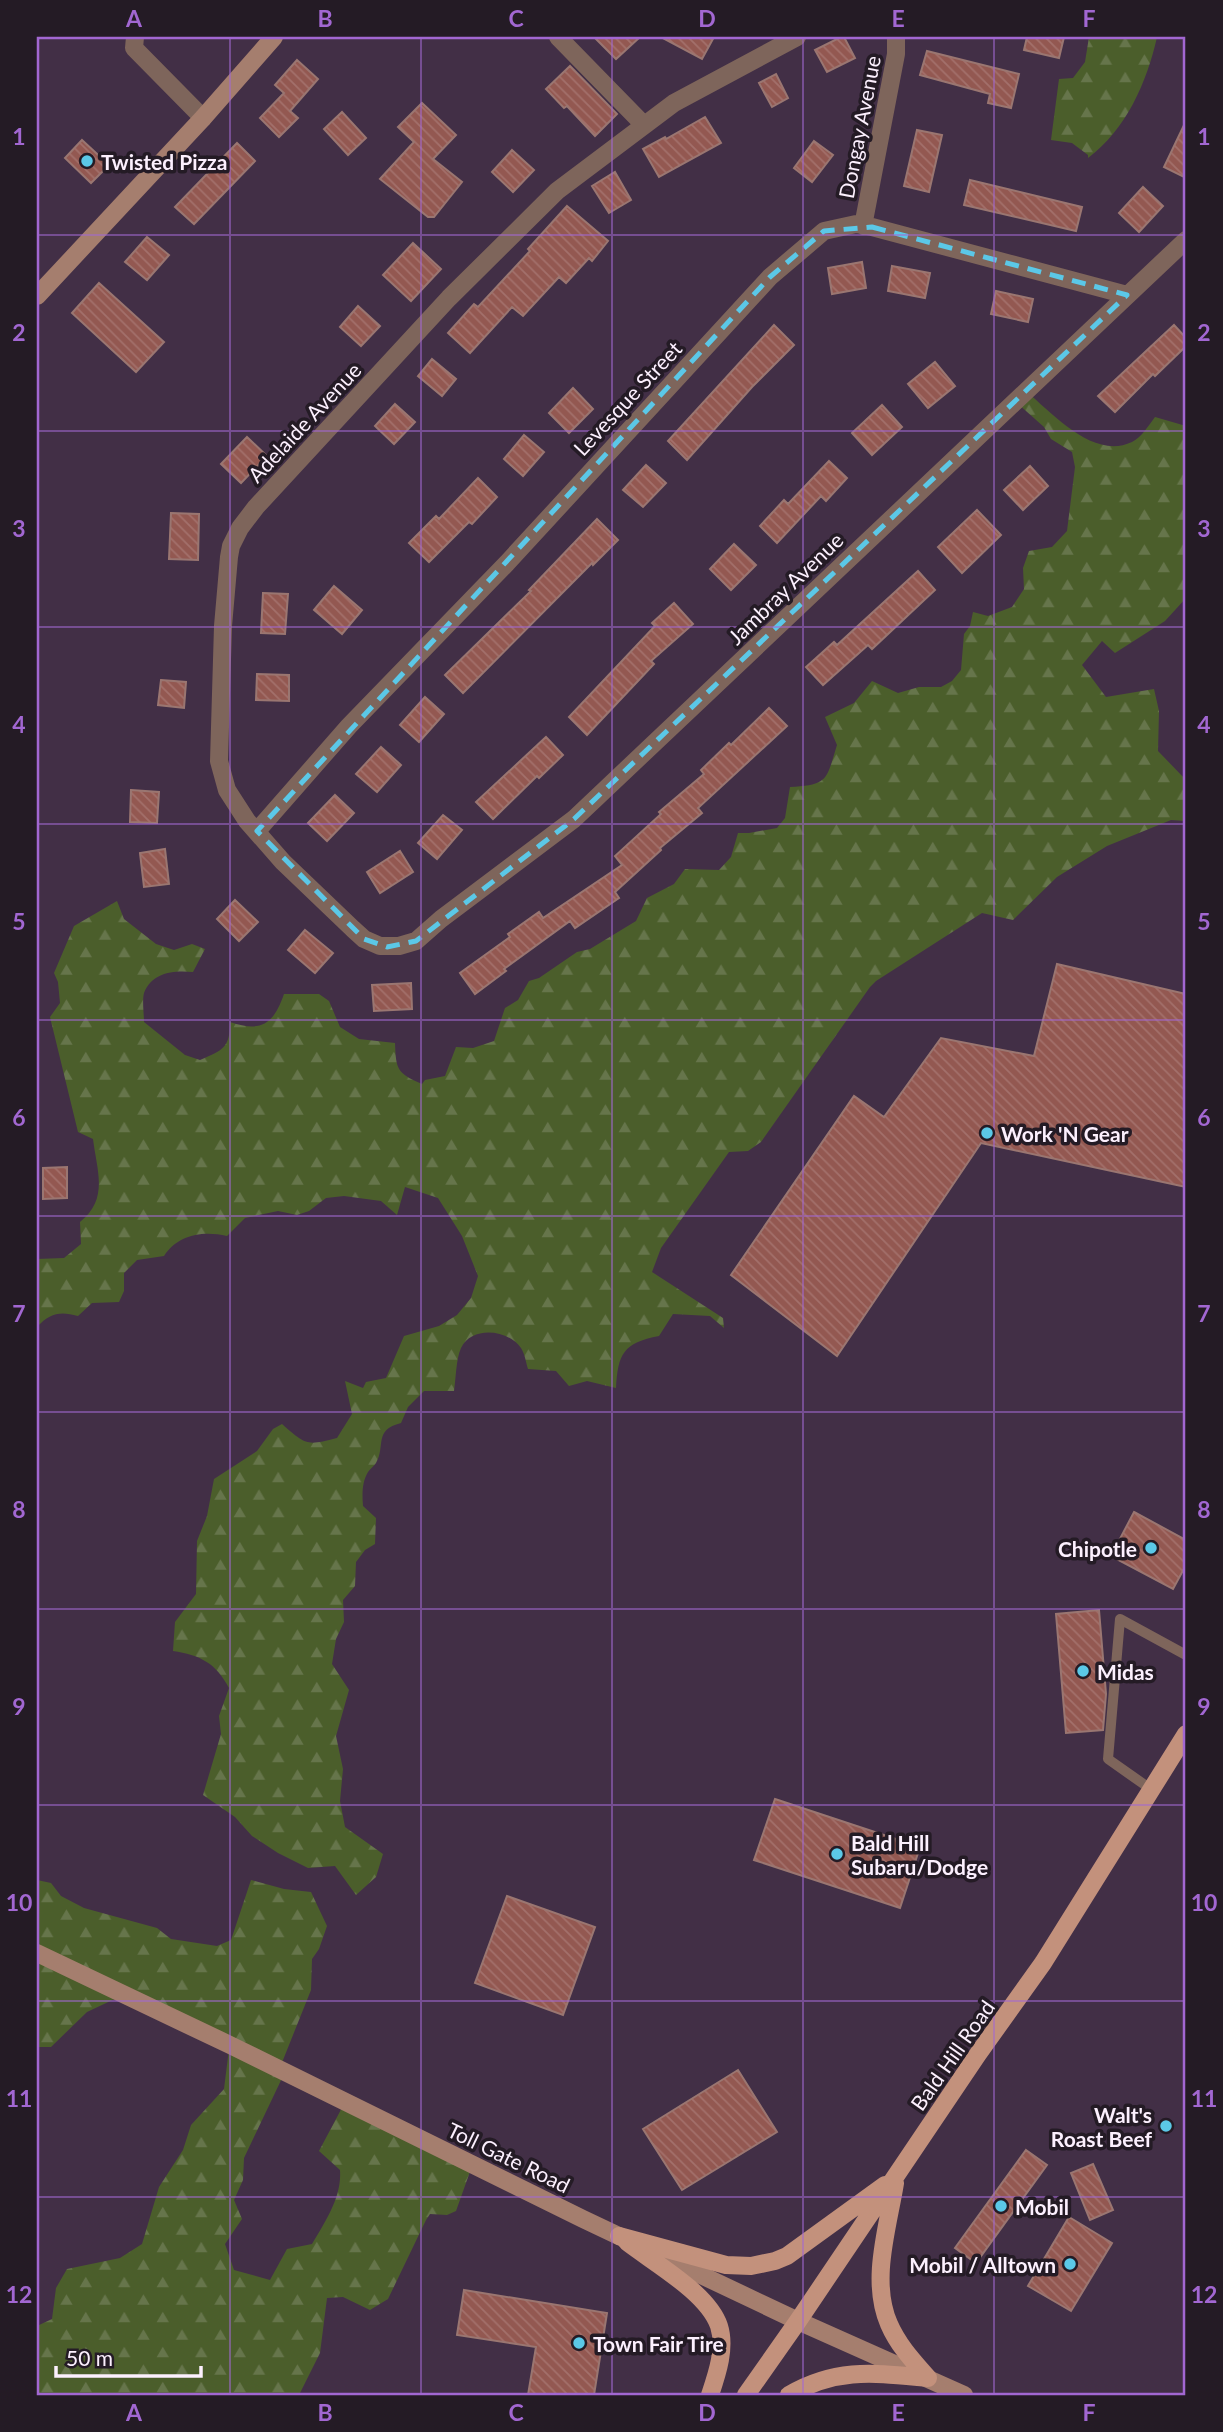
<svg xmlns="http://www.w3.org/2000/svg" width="1223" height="2432" font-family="Lato,sans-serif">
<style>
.forest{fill:url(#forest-firs)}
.building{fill:url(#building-back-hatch);stroke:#9a7671;stroke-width:2}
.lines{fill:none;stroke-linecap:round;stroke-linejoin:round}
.lane{stroke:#7e655b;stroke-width:10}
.street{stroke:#7e655b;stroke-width:18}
.secondary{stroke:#a57e6e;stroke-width:18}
.primary{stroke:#c3917c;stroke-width:18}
.marked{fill:none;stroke:#5bc8e7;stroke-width:5;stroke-dasharray:14 9;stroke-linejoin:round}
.grid{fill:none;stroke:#a267d2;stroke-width:2;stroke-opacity:0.55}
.poi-dot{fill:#5bc8e7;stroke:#241b25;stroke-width:2.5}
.labels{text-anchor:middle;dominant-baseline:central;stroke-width:7;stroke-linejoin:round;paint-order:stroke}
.street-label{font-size:21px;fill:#fcf0fe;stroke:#241b25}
.poi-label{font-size:21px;font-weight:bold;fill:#fcf0fe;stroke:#241b25;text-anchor:start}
.neatline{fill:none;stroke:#a267d2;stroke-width:2.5}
.grid-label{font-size:23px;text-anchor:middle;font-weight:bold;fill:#a267d2}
</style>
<defs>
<pattern id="forest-firs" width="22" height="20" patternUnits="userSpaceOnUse" patternTransform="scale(1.75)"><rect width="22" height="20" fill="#4b5e2b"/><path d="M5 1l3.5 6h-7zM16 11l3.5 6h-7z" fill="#66754b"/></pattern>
<pattern id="building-back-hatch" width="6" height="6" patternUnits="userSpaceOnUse" patternTransform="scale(1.75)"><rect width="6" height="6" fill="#935851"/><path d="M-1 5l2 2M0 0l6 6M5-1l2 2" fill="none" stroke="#a3706b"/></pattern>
</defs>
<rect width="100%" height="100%" fill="#422f46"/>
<!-- forest -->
<path class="forest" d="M1089,37H1157C1147,82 1126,130 1088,158V155L1072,143L1051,140L1059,79L1073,78L1085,62Z
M1027,392C1054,415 1094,460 1132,442C1141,438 1149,425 1155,417L1186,426V598L1165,621L1115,653L1102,641L1082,665L1106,697L1154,689L1159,711L1158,751L1186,780V821L1171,820L1107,846L1057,877L1013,920L982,913L876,981L870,987L761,1142L748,1151L729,1152L661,1248L652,1272L723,1318L724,1328L710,1316L673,1314L659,1336C623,1343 618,1354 616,1388L587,1381L569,1386L556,1371L528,1369C526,1363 525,1354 521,1348C509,1330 472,1325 461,1348C456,1359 456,1378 454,1391H424L408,1407L401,1423C373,1430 386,1446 376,1463C374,1466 370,1469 368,1472C362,1482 362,1494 363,1506L376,1518L375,1544L365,1550L356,1562L355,1586L343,1600L344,1622L336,1639L332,1664L349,1690L336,1736L343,1769L340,1801L345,1827L383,1854L376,1877L356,1895L335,1866L308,1868L278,1853L252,1836L235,1817L203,1795L221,1734L219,1716L229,1688C216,1663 200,1655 173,1651L175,1622L196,1594L197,1541L207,1516L214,1479L257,1451L273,1429L282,1424C306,1445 306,1446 337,1438L352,1414L345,1381L363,1388L366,1382L386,1378L404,1336L439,1326L457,1315L471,1298L478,1276L462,1236L438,1198L405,1187L397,1215L381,1201L344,1196L326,1198L309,1211L297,1215L278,1211L245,1218L227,1236C203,1230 177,1235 164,1256L137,1260L124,1273V1291L119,1302L92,1303L78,1316C60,1311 50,1313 37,1327V1259L64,1258L81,1244L80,1222C109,1199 97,1171 93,1139L78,1132L50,1017L60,1003L58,982L54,973L74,926L117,901L124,919L156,944L174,950L192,944L205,949L193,972C174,970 152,972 144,993C142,1001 144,1014 144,1022L185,1055L200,1060C223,1050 230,1048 230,1022C260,1032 273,1026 284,994H319L329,1001L340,1027L359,1039L395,1043C396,1070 397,1073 422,1084L425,1080L445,1076L456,1047L473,1048L494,1041L505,1008L518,1000L529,981L539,978L577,952L590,949L636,921L647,898L674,884L685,869L719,870L731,857L738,833H749L777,828L785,818L790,787C829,785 826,780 837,745L825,717L854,703L872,681L898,693L919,687H941L952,681L961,670L964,634L970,626L973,612L988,616L1012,607L1024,589L1023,568L1029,551L1052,547L1067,531L1075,467L1072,452L1051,439L1044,427L1017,403Z
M37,1880L51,1883L61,1896L84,1908L157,1928L171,1939L217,1946L231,1940L251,1880L284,1889L311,1892L327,1926L319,1949L312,1959L311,1990L279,2070L284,2074L244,2158L243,2180L234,2200L242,2219L225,2244L234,2270L270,2280L287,2249L312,2244C325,2222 342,2197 340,2170L319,2151L345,2102L472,2166L456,2211L447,2215L430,2214L426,2220L388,2299L370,2310L343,2297L327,2298L320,2353L299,2395H37V2326L52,2319L56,2288L67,2269L120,2258L142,2244L159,2187L183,2150L191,2125L224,2089L229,2049L121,1996L87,2012L51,2047H37Z"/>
<!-- building -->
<path class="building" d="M594,37H640L616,59Z
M661,37H714L702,59Z
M841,37H844L855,58L827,72L815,50Z
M1027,37H1064L1059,58L1024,50Z
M927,51L1019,74L1011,108L988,103L990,94L920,75Z
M297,60L318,79L290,111L298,118L279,137L260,118L284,93L275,85Z
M570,66L617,114L595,136L567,106L564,108L546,89Z
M776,74L788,98L772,107L759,83Z
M422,103L456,135L433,159L462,182L434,217H428L380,179L414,142L398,127Z
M342,112L366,138L348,155L324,129Z
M705,117L721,143L659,177L643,149L665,137L666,139Z
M1186,121V178L1164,167Z
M917,130L942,135L929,192L904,186Z
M82,140L109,165L91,183L65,158Z
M814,141L833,155L812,182L794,168Z
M237,143L255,161L194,224L175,207Z
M512,150L534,170L513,192L492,172Z
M615,172L631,200L609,213L592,186Z
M970,180L1082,207L1076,231L964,205Z
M1143,187L1163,206L1139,232L1119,213Z
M567,206L608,241L592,261L589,258L566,283L559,277L523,316L512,307L470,353L448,333L474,304L478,307L530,251L528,249Z
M147,237L169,255L147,280L125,262Z
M413,243L441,269L411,301L383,275Z
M862,262L866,288L832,294L828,268Z
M892,266L930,273L925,298L888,291Z
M99,283L164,342L136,372L72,313Z
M996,291L1033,299L1028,322L991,314Z
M358,306L380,326L361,346L340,327Z
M774,325L794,345L752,387L687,460L668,441Z
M1174,325L1186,338V346L1155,376L1153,374L1115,412L1098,396Z
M432,359L456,379L442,396L418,376Z
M935,362L955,386L928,408L908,384Z
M573,388L593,409L569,433L549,413Z
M395,404L415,422L394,444L375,426Z
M882,405L902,427L872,455L852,433Z
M524,435L544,452L523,476L504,459Z
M247,437L267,456L241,483L221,464Z
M829,461L847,478L826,501L821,496L777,543L760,526L784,500L788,504Z
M646,465L666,483L643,507L623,490Z
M1030,466L1048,486L1023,510L1004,490Z
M478,478L497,497L472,524L469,522L429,562L409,543L436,516L439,519Z
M977,510L1001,535L962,573L938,547Z
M171,513L199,514L198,560L169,559Z
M597,519L618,540L593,565L592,563L463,693L445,675L531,591L529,590Z
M734,544L756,565L731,590L710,569Z
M918,571L935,590L872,649L868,645L823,685L806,667L834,642L837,645Z
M334,586L362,610L342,634L314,610Z
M263,593L288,594L285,634L261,633Z
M674,603L693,624L651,661L654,664L587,735L569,717L655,626L652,623Z
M257,674L289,675V701L256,700Z
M161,680L186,682L184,708L158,705Z
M425,697L444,714L419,742L400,725Z
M769,708L787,726L698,808L702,813L660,848L661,850L615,892L619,898L575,928L570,921L504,969L506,971L475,994L460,973L510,937L508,934L539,912L543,918L622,865L615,856L661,814L659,812L704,774L701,770L729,743L731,745Z
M546,737L563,755L539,778L537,776L493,819L476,802Z
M381,747L401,765L377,792L356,774Z
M131,790L159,792L157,823L130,822Z
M335,795L354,813L327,841L308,823Z
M443,815L462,830L437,859L418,843Z
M165,849L169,884L144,887L140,853Z
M400,851L413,872L380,893L367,872Z
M235,900L258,922L239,941L217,919Z
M305,930L333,953L315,973L288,950Z
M1057,964L1186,994V1187L981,1143L837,1356L731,1275L854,1096L884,1117L941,1038L1034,1056Z
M411,983L412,1009L374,1011L372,985Z
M67,1167V1198L43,1199V1168Z
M1134,1512L1186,1540V1565L1173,1589L1111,1556Z
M1099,1610L1106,1694L1103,1730L1066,1733L1056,1614Z
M775,1799L920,1847L900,1908L754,1860Z
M507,1896L595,1927L563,2015L475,1983Z
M738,2070L777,2132L682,2190L643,2129Z
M1026,2150L1047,2165L976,2263L955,2248Z
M1093,2164L1113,2210L1090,2220L1071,2173Z
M1069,2217L1112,2243L1071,2311L1028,2286Z
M464,2290L607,2313L594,2395H528L536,2347L457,2335Z"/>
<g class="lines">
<!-- lane -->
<path class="lane" d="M1152,1790L1108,1759L1120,1619L1186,1655"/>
<!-- street -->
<path class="street" d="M135,37L134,48L203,118
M558,37L643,124
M797,37L674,103L557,191L449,298L256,507L240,528L231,546L229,557L223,626L219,761L227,790L247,821L283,862L353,929L364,939L380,946H399L416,941L441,919L574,819L1186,240
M863,226L896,54V37
M257,831L349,726L507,563L770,277L824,231L856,224L872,227L1127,295"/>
<!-- secondary -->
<path class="secondary" d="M37,296L203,118L274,37
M37,1953L230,2045L583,2219L798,2321L964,2395"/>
<!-- primary -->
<path class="primary" d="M895,2183C888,2227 870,2281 889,2324C898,2345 913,2361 928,2378
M619,2236L726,2265L751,2266L775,2261L787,2256L885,2185
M627,2242C654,2263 708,2293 719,2326C726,2348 717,2374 710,2395
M746,2395L798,2321L978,2054L1043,1963L1186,1734
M789,2395C837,2367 875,2373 928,2378"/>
</g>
<!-- marked area -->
<path class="marked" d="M872,227L1127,295L574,819L416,941L387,947L364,939L257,831L770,277L824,231Z"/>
<!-- grid -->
<path class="grid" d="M230,37V2395M421,37V2395M612,37V2395M803,37V2395M994,37V2395M37,235H1186M37,431H1186M37,627H1186M37,824H1186M37,1020H1186M37,1216H1186M37,1412H1186M37,1609H1186M37,1805H1186M37,2001H1186M37,2197H1186"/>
<!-- markers -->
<g class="poi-dot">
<circle cx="87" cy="161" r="7"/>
<circle cx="987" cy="1133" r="7"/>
<circle cx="1151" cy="1548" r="7"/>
<circle cx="1083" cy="1671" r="7"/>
<circle cx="837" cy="1854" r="7"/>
<circle cx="1166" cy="2126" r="7"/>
<circle cx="1001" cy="2206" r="7"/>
<circle cx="1070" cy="2264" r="7"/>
<circle cx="579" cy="2343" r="7"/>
</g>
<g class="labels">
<!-- street labels -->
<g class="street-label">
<text transform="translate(859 127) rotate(-79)">Dongay Avenue</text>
<text transform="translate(627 398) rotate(-47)">Levesque Street</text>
<text transform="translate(304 422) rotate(-47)">Adelaide Avenue</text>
<text transform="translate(785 588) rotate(-44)">Jambray Avenue</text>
<text transform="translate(952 2055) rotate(-55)">Bald Hill Road</text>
<text transform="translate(509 2157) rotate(26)">Toll Gate Road</text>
</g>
<!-- poi labels -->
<g class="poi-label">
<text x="101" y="161">Twisted Pizza</text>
<text x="1001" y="1133">Work 'N Gear</text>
<text x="1137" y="1548" text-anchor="end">Chipotle</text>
<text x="1097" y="1671">Midas</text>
<text x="851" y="1842">Bald Hill<tspan x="851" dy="24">Subaru/Dodge</tspan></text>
<text x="1152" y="2114" text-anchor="end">Walt's<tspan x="1152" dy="24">Roast Beef</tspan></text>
<text x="1015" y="2206">Mobil</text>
<text x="1056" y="2264" text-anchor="end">Mobil / Alltown</text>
<text x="593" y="2343">Town Fair Tire</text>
</g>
</g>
<!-- border -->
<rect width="1223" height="2432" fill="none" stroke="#241b25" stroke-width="77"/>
<!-- scale -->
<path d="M56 2366v10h145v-10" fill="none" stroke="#fcf0fe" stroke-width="3.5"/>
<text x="66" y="2366" font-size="21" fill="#fcf0fe" stroke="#241b25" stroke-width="5" paint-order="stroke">50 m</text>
<rect x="38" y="38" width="1146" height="2356" class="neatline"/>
<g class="grid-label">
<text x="134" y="27">A</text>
<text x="325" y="27">B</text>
<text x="516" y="27">C</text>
<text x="707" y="27">D</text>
<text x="898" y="27">E</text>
<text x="1089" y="27">F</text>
<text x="19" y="145">1</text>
<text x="1204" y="145">1</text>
<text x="19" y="341">2</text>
<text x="1204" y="341">2</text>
<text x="19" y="537">3</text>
<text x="1204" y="537">3</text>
<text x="19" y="733">4</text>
<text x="1204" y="733">4</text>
<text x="19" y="930">5</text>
<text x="1204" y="930">5</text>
<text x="19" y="1126">6</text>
<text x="1204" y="1126">6</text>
<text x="19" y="1322">7</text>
<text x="1204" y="1322">7</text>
<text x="19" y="1518">8</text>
<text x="1204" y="1518">8</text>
<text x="19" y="1715">9</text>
<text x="1204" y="1715">9</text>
<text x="19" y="1911">10</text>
<text x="1204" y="1911">10</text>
<text x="19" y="2107">11</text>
<text x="1204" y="2107">11</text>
<text x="19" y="2303">12</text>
<text x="1204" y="2303">12</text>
<text x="134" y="2421">A</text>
<text x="325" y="2421">B</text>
<text x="516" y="2421">C</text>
<text x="707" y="2421">D</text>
<text x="898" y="2421">E</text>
<text x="1089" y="2421">F</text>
</g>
</svg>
